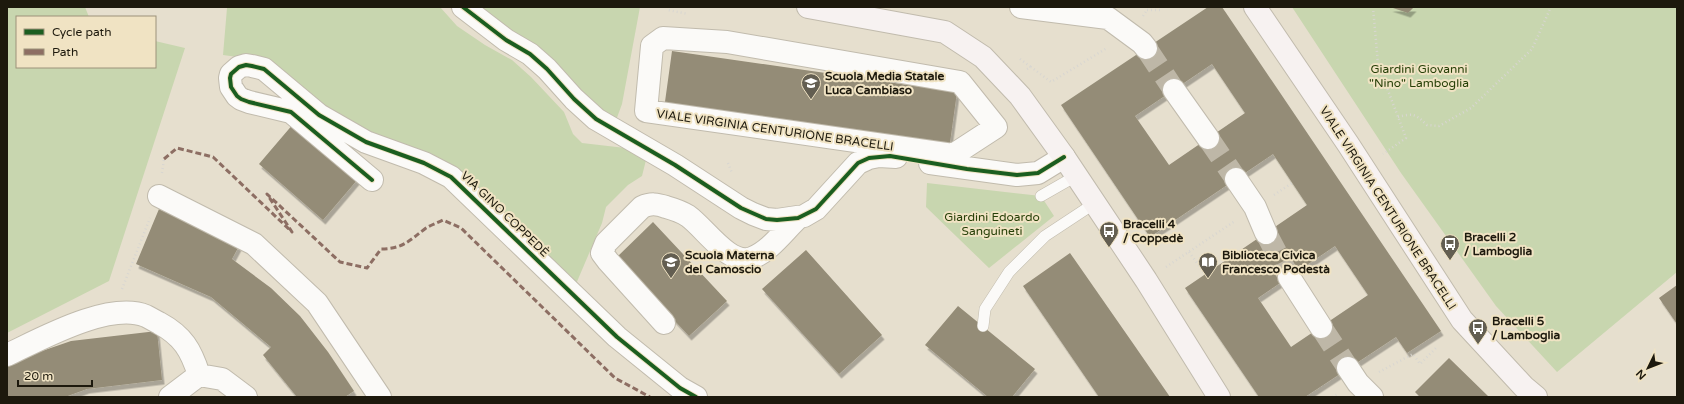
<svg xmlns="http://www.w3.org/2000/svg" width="1684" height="404" font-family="'Varela Round',sans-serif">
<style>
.green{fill:#c8d6af}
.building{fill:#948c77;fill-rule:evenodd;filter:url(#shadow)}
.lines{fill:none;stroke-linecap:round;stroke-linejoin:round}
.street-tunnel{stroke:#beb7a7;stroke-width:22;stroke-dasharray:22 11;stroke-linecap:butt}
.lane-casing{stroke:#c1bbad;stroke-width:12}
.street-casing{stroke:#c1bbad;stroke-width:24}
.secondary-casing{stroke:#c1bbad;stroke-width:24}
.path{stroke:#d8d6d1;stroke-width:2.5;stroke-dasharray:1 3;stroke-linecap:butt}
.lane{stroke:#fbfaf8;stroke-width:11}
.street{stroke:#fbfaf8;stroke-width:22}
.secondary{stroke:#f7f2f1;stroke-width:22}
.quiet{stroke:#8d6e63;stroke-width:3;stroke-dasharray:6 3;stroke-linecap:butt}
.cycleway-casing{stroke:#f0e3c3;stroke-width:6}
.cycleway{stroke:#1b5e20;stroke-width:4}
.labels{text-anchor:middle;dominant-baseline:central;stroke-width:4;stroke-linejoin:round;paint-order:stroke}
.park-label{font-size:12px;fill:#274008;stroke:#f0e3c3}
.poi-label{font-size:12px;font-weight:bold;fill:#1d190d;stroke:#f0e3c3;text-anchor:start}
.street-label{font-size:12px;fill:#1d190d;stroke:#f0e3c3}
</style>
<defs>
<filter id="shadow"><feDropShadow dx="2.5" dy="4.5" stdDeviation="0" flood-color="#0004"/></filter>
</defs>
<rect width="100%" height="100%" fill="#e6dfce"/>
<!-- green -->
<path class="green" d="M7,7H85L89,17H17V67H155V41L185,48L109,281L7,333Z
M224,7H440L457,26L485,45L512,60L531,77L564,112L573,134L582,143L634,149L646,160L642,176L628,185L606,207L602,223L576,284L508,219L331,117L268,61L223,55L227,8Z
M469,7H640L622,104L615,123Z
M1292,7H1677V272L1557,372L1496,306L1401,173Z
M927,183L1041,196L1054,216L989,268L926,207Z"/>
<!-- building -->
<path class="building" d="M1208,7H1222L1441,331L1407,353L1396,337L1305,397H1259L1185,288L1307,205L1273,154L1150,237L1061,105ZM1212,64L1245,113L1169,165L1135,116ZM1335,246L1368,295L1291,347L1258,298Z
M1390,7H1414L1408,13Z
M672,51L957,92L949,150L664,109Z
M294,123L358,179L323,220L259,164Z
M159,209L239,246L232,259L271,288L300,316L328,352L354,391L345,397H297L263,355L271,347L211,297L136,264Z
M653,222L727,301L689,336L616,258Z
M806,250L882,335L839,374L762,289Z
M1070,253L1132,342L1170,397H1099L1023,286Z
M1677,285V324L1659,298Z
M958,306L1035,369L1012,397H988L925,345Z
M157,331L162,380L87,389L65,397H7V363L71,341Z
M1449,358L1489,397H1420L1415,392Z"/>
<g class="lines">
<!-- street-tunnel -->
<path class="street-tunnel" d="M1146,48L1174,90
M1208,138L1236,179
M1266,233L1289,277
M1321,327L1348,368"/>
<defs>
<path id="lane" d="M1041,196L1076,176
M983,326L985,309L1009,272L1045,236L1095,203"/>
<path id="street" d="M463,7L506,40L530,54L547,69L574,99L596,119L675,165L741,208L753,214L766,219L777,220L804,216L816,209L858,163L869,158L879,156L896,157
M1021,7L1108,18L1142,43L1146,48
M663,38L727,42L960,82L996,127L953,155L646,111L652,46Z
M1174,90L1208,138
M930,163L1017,175L1038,173L1064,157
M1236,179L1255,207L1266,233
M372,180L291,112L249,102L241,99L237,96L231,87L230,78L231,74L239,67L246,65L252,66L264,69L319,115L366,142L424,163L451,177L617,337L680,388L696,397
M159,196L254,244L317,303L380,397
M1289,277L1321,327
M664,323L608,261L602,253L606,243L642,207C651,203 657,204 666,207C673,209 682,212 688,216C705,228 730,267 752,258C770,251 784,231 798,218
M7,355C41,339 109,301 146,316C150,318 155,321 159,323C183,336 191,350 199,375
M1348,368L1358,383L1372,397
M170,397L199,375L222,379L246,397"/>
<path id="secondary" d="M808,7L945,32L983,57L1020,96L1064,157L1146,280L1219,397
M1255,7L1348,144L1462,320L1524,387L1536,397"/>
</defs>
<!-- lane casing -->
<use href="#lane" class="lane-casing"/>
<!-- street casing -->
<use href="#street" class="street-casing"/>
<!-- secondary casing -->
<use href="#secondary" class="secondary-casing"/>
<!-- path -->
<path class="path" d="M669,7L668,10L688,14
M1373,7L1378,64L1406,138L1383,154
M1147,10H1163
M1143,16L1147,10
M1020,59L1031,67
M1027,69L1031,67L1051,82L1107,48
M1398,117C1414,113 1415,114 1427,125L1439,126L1471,108L1532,49L1551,7
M728,163L732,173
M162,173L164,159
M1274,195L1292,183
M1189,252L1205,274
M1166,267L1235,221
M122,289L150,218
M1379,372L1413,354L1420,364L1437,347
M1332,397L1338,394"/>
<!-- lane -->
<use href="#lane" class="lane"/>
<!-- street -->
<use href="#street" class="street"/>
<!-- secondary -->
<use href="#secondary" class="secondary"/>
<!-- quiet -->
<path class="quiet" d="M164,159L177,148L213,157L292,232L267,194L340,262L367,268L381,249C403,249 410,240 426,228C431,225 437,223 443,220L461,228L615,378L650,397"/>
<defs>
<path id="cycleway" d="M463,7L506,40L530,54L547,69L574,99L596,119L675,165L741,208L766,219L777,220L798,218L816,209L858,163L869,158L890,156L967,169L1017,175L1038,173L1064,157
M372,180L291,112L249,102L241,99L237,96L231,87L230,78L231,74L239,67L246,65L252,66L264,69L319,115L366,142L424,163L451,177L617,337L680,388L696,397"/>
</defs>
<!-- cycleway casing -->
<use href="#cycleway" class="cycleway-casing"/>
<!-- cycleway -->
<use href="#cycleway" class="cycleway"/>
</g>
<!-- icons -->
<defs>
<symbol id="school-pin" viewBox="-11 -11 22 30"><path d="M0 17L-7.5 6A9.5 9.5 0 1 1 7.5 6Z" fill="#635e51" stroke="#f0e3c3"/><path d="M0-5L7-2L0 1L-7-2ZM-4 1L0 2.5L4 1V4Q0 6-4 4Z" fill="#fff"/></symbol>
<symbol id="bus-pin" viewBox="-11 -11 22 30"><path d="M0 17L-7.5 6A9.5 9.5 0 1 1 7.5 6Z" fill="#635e51" stroke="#f0e3c3"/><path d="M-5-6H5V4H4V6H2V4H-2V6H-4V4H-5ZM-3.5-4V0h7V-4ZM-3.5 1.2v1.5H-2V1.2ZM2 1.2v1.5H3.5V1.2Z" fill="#fff"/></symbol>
<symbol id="library-pin" viewBox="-11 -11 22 30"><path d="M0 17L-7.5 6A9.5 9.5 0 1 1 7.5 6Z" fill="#635e51" stroke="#f0e3c3"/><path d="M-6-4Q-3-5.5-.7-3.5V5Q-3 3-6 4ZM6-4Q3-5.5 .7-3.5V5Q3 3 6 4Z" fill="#fff"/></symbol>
</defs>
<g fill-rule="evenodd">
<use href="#school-pin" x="800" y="72" width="22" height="30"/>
<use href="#bus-pin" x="1098" y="220" width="22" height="30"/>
<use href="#bus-pin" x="1439" y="233" width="22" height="30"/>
<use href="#school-pin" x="660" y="251" width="22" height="30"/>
<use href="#library-pin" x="1197" y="251" width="22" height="30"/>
<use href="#bus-pin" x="1467" y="317" width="22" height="30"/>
</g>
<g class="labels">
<!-- park labels -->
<g class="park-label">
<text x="1419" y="69">Giardini Giovanni<tspan x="1419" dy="14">"Nino" Lamboglia</tspan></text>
<text x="992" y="217">Giardini Edoardo<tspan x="992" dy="14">Sanguineti</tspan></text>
</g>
<!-- poi labels -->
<g class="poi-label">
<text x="825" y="76">Scuola Media Statale<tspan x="825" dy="14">Luca Cambiaso</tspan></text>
<text x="1123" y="224">Bracelli 4<tspan x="1123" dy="14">/ Coppedè</tspan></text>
<text x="1464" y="237">Bracelli 2<tspan x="1464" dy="14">/ Lamboglia</tspan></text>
<text x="685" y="255">Scuola Materna<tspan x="685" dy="14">del Camoscio</tspan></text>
<text x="1222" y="255">Biblioteca Civica<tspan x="1222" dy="14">Francesco Podestà</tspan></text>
<text x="1492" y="321">Bracelli 5<tspan x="1492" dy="14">/ Lamboglia</tspan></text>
</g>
<!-- street labels -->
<g class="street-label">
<text transform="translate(775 130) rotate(8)">VIALE VIRGINIA CENTURIONE BRACELLI</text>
<text transform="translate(1388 208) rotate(57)">VIALE VIRGINIA CENTURIONE BRACELLI</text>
<text transform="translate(505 214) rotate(44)">VIA GINO COPPEDÈ</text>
</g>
</g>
<!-- border -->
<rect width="1684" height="404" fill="none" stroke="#1d190d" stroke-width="16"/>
<!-- legend -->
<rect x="16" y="16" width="140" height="52" fill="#f0e3c3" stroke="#9c927a"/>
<rect x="24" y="29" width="20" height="6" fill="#1b5e20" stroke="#9c927a"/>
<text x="52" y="36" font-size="12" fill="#1d190d">Cycle path</text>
<rect x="24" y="49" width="20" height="6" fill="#8d6e63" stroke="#9c927a"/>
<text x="52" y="56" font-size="12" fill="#1d190d">Path</text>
<!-- north arrow -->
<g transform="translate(1648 368) rotate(227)" stroke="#f0e3c3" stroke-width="3" paint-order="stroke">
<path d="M0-3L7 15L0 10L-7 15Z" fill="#1d190d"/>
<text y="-6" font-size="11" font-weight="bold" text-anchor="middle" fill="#1d190d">N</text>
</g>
<!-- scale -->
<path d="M18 380v6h74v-6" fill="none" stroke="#1d190d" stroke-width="2"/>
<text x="24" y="380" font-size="12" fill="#1d190d" stroke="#f0e3c3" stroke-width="3" paint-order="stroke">20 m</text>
</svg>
